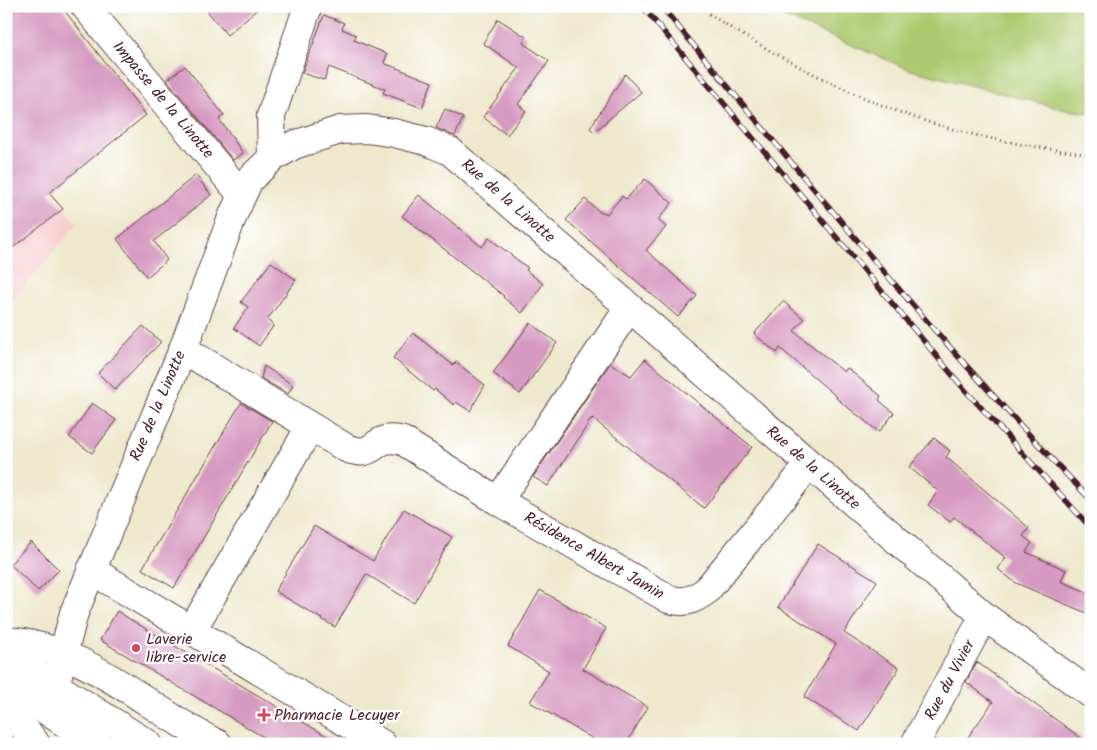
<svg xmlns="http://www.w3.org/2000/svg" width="1097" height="750" font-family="Kalam,sans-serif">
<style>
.built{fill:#f7cfd1}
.green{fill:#adca70;stroke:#7c744e}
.building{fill:#d699c1}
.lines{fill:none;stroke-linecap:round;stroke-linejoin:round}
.minor-casing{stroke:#633d43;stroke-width:30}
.major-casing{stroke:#633d43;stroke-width:30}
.path{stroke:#633d43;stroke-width:3;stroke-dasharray:1 4;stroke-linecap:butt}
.minor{stroke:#fff;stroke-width:28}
.major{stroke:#fff;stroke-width:28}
.rail-casing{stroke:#4a1f2b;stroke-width:5.5}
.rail{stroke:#fff;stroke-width:4;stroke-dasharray:11;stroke-linecap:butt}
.poi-dot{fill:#d1495b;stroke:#fff;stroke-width:2}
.labels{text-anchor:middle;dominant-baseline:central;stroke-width:4.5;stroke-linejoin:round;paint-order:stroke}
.street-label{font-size:16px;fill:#4a1f2b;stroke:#fff}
.poi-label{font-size:16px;fill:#4a1f2b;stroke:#fff;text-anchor:start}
</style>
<rect width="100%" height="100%" fill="#fff"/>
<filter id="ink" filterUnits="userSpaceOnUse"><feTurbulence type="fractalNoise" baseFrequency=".02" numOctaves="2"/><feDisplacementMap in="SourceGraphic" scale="10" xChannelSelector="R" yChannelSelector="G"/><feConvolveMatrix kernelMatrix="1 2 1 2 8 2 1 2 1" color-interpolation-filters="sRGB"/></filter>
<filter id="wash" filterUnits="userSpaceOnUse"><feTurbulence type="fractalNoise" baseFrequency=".0096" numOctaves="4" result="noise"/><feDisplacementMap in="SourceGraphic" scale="20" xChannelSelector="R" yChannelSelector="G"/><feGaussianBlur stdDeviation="1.12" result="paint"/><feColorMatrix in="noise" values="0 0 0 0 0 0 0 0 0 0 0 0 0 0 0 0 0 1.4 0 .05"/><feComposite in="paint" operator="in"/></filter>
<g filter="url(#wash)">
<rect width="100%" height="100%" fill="#eee8cd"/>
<!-- built -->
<path class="built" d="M6,134L77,224L6,308Z"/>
<!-- green -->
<path class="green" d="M767,6H1091V113L1066,110L911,70L775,13Z"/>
<g id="blocks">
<!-- building -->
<path class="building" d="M6,6H61L146,115L49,193L63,209L6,253Z
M203,6H261L227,35Z
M324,15L344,23L342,29L356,35L354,40L387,54L384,63L432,82L422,108L383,93L385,89L329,67L324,80L302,73Z
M498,19L526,37L523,43L549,61L518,104L526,111L507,135L483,117L519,68L483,43Z
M185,66L224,115L219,119L243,153L233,160L167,80Z
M625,74L641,92L594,132L590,128Z
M445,109L463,118L455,136L436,128Z
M196,175L211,195L154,241L167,260L147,277L117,239Z
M645,179L672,203L658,220L666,227L646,250L697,296L678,317L566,220L585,199L601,213L603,212L607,214L622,196L626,199Z
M419,195L482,247L489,238L528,268L526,270L543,284L522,313L503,297L504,296L402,216Z
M271,262L296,280L267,320L274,325L259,346L234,328L248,307L241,302Z
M783,301L804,319L794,331L844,372L847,368L881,396L879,400L894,413L879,432L836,398L837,397L780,348L777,353L754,334Z
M530,323L557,343L520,394L493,373Z
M143,326L161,342L115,390L98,373Z
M413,333L453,365L456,362L485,385L470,411L456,402L454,405L435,389L433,391L393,358Z
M645,359L752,447L704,508L592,418L548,486L533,477L610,363L631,376Z
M264,366L293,385L288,394L261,378Z
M92,403L116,420L92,453L69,437Z
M241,403L272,421L174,588L142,569Z
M934,438L950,451L946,457L1029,528L1023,536L1032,543L1026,552L1066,570L1061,581L1091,594V615L1016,583L998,569L1006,558L954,517L950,522L928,505L938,491L909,467Z
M404,509L452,537L414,603L366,574L335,627L275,591L314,526L373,561Z
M31,542L59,570L38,591L10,564Z
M818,544L877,581L844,633L899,668L859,731L804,697L836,644L778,607Z
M540,590L606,628L583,669L648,707L626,744H602L530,702L549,671L508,646Z
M117,611L131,620L340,744H275L100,640Z
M977,662L1089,744H963L993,702L966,682Z"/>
</g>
</g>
<g filter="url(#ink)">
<use href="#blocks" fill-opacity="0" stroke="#633d43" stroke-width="1"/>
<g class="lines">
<defs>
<path id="minor" d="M85,6L241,194
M272,158L271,116L308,6
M183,349L346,448C379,461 370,432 403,441L498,501L669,599C684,604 693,600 706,591L809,465
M498,501L629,308
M91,570L382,744
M192,630L310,427
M6,641C87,646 148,710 218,744
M55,686L74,613L183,349L233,215L249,180L272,158L294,145L340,130L367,129L394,133L426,141L450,151L984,616L1091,694
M6,703L36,744
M915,744L984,616"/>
<path id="major" d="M6,653L55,686L148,744
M6,684L97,744"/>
</defs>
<!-- minor casing -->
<use href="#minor" class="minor-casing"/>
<!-- major casing -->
<use href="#major" class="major-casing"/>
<!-- path -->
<path class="path" d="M709,14C778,58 866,105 945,127C993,141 1042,148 1091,155"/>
<!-- minor -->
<use href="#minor" class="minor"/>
<!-- major -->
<use href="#major" class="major"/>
<defs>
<path id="rail" d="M642,6L965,390L1091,528
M661,6C801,174 939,343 1091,500"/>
</defs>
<!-- rail casing -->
<use href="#rail" class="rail-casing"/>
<!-- rail -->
<use href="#rail" class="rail"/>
</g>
</g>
<!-- markers -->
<g class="poi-dot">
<circle cx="136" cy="648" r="5"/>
<path d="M261.5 707.5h5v5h5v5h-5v5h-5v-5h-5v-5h5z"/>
</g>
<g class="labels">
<!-- street labels -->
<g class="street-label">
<text transform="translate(163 100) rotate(50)">Impasse de la Linotte</text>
<text transform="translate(508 201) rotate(41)">Rue de la Linotte</text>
<text transform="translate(158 406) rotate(-67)">Rue de la Linotte</text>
<text transform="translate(813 468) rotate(41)">Rue de la Linotte</text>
<text transform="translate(594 556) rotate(30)">Résidence Albert Jamin</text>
<text transform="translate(950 680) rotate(-62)">Rue du Vivier</text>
</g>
<!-- poi labels -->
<g class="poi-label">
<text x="146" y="639">Laverie<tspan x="146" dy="18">libre-service</tspan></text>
<text x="274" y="715">Pharmacie Lecuyer</text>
</g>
</g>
<!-- margin -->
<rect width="1097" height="750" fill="none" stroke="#fff" stroke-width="25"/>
</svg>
